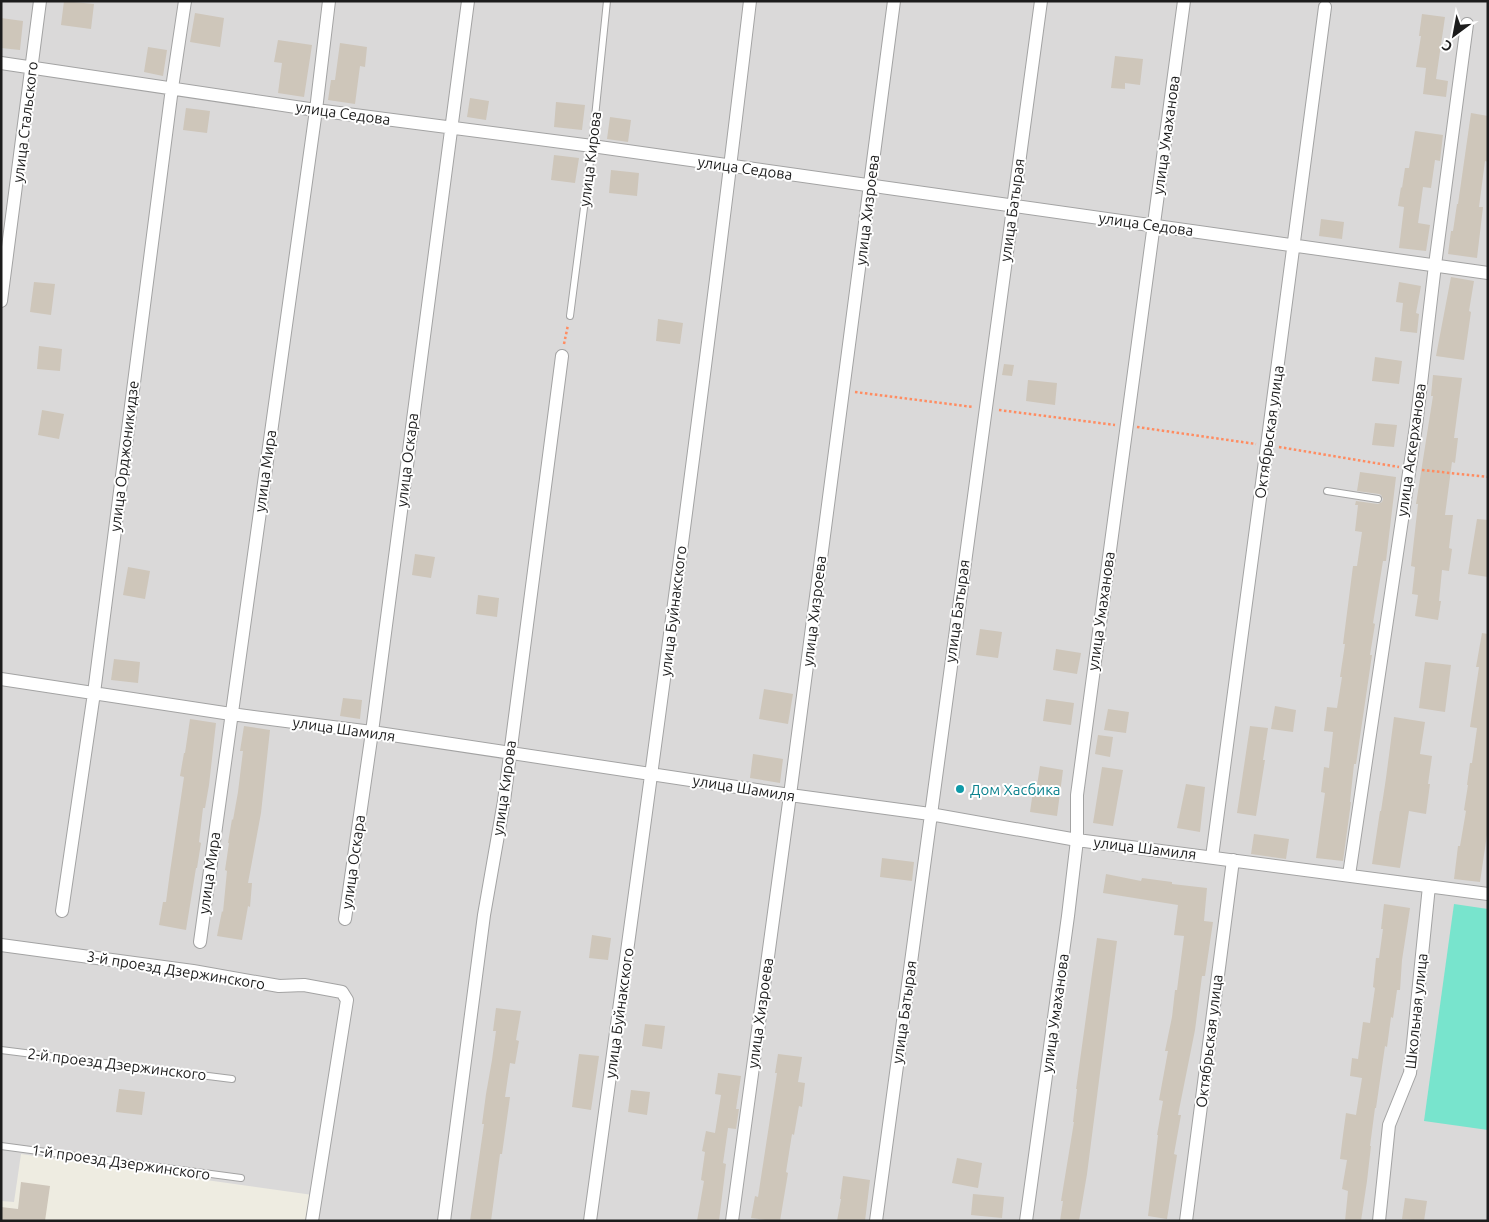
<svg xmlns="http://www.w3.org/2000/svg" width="1489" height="1222" font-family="Ubuntu,sans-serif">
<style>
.residential{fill:#dad9d9}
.pitch{fill:#78e4cd}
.building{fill:#cec6ba}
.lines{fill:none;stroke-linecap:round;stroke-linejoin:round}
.lane-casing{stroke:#a3a3a3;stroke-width:8}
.street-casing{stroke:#a3a3a3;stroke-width:14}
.path{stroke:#ff8c61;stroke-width:2.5;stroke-dasharray:2.5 2.5;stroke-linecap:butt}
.lane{stroke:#fff;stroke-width:6}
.street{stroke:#fff;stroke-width:12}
.culture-dot{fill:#0f9aa8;stroke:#fff;stroke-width:2}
.labels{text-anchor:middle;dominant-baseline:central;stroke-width:4;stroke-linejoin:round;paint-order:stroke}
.street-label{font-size:15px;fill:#1c1c1c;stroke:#fff}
.culture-label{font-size:15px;fill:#0d838f;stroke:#fff;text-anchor:start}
</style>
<rect width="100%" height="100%" fill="#eeece1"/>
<!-- residential -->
<path class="residential" d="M1,1H1488V1221H317L320,1196L21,1154L14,1202L1,1201Z"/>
<!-- pitch -->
<path class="pitch" d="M1454,904L1488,909V1130L1424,1121Z"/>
<!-- building -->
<path class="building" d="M64,1L94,4L91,29L61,25Z
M195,13L224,18L220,47L190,42Z
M1422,14L1445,17L1436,79L1448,81L1446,97L1423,94L1426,68L1416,67L1421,36H1419Z
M1,18L23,21L20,50L1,48Z
M278,40L312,45L304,97L278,93L282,63L274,62Z
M340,43L367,47L365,67L360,66L355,104L328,100L331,80H335Z
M148,47L167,50L163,76L144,72Z
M1115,56L1143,59L1140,85L1125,83V89L1111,88Z
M470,98L489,101L486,120L467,117Z
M556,102L585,105L582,130L554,127Z
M186,108L210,111L207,133L183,130Z
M1471,113L1488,116V162L1485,161L1479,207H1483L1477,258L1448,254L1451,231H1453L1457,204H1458Z
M610,117L631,120L628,142L607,139Z
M1415,131L1443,135L1440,161L1435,160L1431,188L1423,187L1418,223L1430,225L1426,251L1399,248L1404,207L1398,206L1401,187L1402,188L1405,168H1409Z
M554,155L579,158L575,183L551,180Z
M611,170L639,173L637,196L609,193Z
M1321,219L1344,222L1342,239L1319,236Z
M1451,277L1474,281L1469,311L1471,312L1464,360L1436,356Z
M34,282L55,284L51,315L30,312Z
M1399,282L1421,286L1416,313L1419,314L1417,333L1400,331L1403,303L1396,302Z
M658,319L683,323L680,344L656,341Z
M39,346L62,349L60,371L37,369Z
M1375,357L1402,361L1399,384L1372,381Z
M1004,364L1014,365L1012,376L1002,375Z
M1433,375L1462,378L1454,438H1458L1455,463L1452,462L1445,515H1453L1449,548L1452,549L1449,571L1442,570L1439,601H1441L1438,620L1415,616L1418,595L1412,594L1415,567L1411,566L1418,504H1416L1433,396H1431Z
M1028,380L1057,383L1055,405L1026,401Z
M42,410L64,414L59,439L38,435Z
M1375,423L1397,425L1394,447L1372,445Z
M1360,472L1396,477L1386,561H1383L1373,623L1375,624L1370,655H1372L1356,764H1354L1350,802H1351L1343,861L1316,858L1325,793L1321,792L1324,767L1329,768L1333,732L1324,731L1327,707L1337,708L1342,677H1340L1345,644H1343L1353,566H1357L1362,532L1355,531L1358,505H1355L1356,501L1378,504L1382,502L1383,499L1381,495L1379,494L1357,491Z
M1477,519L1488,520V577L1468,574Z
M415,554L435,557L431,578L412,575Z
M128,567L150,571L145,599L123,595Z
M478,595L499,598L497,617L476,614Z
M980,629L1002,632L998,658L976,655Z
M1482,633L1488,634V828L1480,882L1454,879L1458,846H1460L1466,811L1464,810L1468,785H1467L1470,763H1472L1477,728L1470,727L1479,667H1476Z
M1056,649L1081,653L1077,674L1053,670Z
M114,659L140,662L138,683L111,680Z
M1425,662L1451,665L1445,712L1419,708Z
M764,689L793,694L788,724L759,719Z
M343,698L362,700L360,719L340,716Z
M1046,699L1074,703L1071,725L1043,721Z
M1275,706L1296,710L1293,732L1271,729Z
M1108,709L1129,712L1126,733L1104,730Z
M1394,717L1425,722L1420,754L1432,756L1428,784H1430L1426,814L1409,811L1400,868L1372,864L1380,811H1381L1386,778Z
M190,719L216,723L209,785L205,808H203L199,842L201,843L197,868H196L186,930L159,925L163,902H166L170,872L184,777L180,776L184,753H185Z
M244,726L270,730L261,813L248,883H252L250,907L248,906L242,940L217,936L222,911L223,912L227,871L225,870L229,843H228L232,819L233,820L238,792L243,751H240Z
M1250,726L1268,728L1263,760H1265L1256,816L1237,813Z
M1098,735L1113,737L1110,757L1095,754Z
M753,754L783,759L780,783L750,778Z
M1040,766L1063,770L1057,816L1030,812L1033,791L1036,792Z
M1102,767L1123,770L1113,826L1093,823Z
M1186,784L1205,787L1200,832L1177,828Z
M1254,834L1289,839L1286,859L1251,854Z
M882,858L914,862L912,881L880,877Z
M1106,874L1141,881L1142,878L1172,882V884L1207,888L1204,921L1213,922L1205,976H1202L1195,1030L1178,1115H1181L1174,1154L1177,1155L1167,1219L1148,1216L1158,1135H1157L1163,1101L1159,1100L1168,1051H1165L1172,1017L1175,990H1177L1184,936L1174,935L1178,905L1103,893Z
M1384,904L1410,908L1402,960L1400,990H1397L1393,1018L1391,1017L1387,1047L1385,1046L1376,1108H1375L1370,1146H1371L1367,1181L1361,1221H1345L1348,1191L1342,1189L1347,1160L1340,1159L1343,1135L1346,1113L1356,1115L1362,1078L1350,1076L1352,1058L1358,1059L1363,1022L1370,1023L1375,988L1373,987L1376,958H1379L1383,929H1381Z
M592,935L611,938L608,960L589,958Z
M1097,938L1117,941L1087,1174L1079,1221H1060L1063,1201H1061L1074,1122H1073L1077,1089H1076Z
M496,1008L521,1011L516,1040L519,1041L515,1064L510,1063L505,1097H510L502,1154H500L491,1221H470L484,1124H482L486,1094L492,1060L496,1031H493Z
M645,1024L665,1026L662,1049L642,1046Z
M579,1054L599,1056L591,1110L572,1107Z
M778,1054L802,1057L798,1082L805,1083L802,1107L799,1106L794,1135L792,1134L786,1172L788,1173L780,1221H772L751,1218L755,1196L758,1197L777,1073H775Z
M718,1073L741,1076L736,1109H739L736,1129L728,1128L723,1163L726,1164L719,1221H697L704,1181L701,1180L705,1152L702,1151L706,1131L715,1133L721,1095L715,1094Z
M119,1089L145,1092L142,1115L116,1112Z
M631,1090L650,1092L647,1115L628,1112Z
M957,1158L982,1163L978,1188L952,1183Z
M843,1176L870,1180L865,1221H837L841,1199H840Z
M21,1182L50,1186L45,1221H1V1207L18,1209Z
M973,1194L1004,1197L1002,1218L971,1215Z
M1405,1198L1427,1201L1424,1221L1402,1219Z"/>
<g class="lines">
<defs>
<path id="lane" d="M570,316L592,146L607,1
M1327,491L1378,499
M1,1050L232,1079
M1,1146L241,1178"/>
<path id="street" d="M1,63L316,110L592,146L1488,273
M1,301L40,1
M1,679L231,714L372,732L790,795L930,814L1077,840L1488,894
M1212,857C1249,574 1289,290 1325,7
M1349,875L1416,426L1435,265L1467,24
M62,911L94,693L172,88L185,1
M345,919L372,732L468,1
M200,942L316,110L329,1
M1,945L193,971L279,986L304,985L342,992L347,1000L312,1221
M444,1221L484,915L504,801L562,356
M590,1221C646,815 702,408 750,1
M732,1221L790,795L894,1
M876,1221L1041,1
M1026,1221L1068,916L1077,840V795L1184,1
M1186,1221L1233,860
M1379,1221L1389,1125L1410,1073L1429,886"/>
</defs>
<!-- lane casing -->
<use href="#lane" class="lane-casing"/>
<!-- street casing -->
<use href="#street" class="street-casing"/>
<!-- path -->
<path class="path" d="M564,344L568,325
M855,392L973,407
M999,410L1115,425
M1137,427L1256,444
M1279,447L1399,467
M1422,470L1488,477"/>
<!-- lane -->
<use href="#lane" class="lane"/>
<!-- street -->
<use href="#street" class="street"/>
</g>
<!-- markers -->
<circle class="culture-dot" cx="960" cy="789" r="5"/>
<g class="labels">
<!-- street labels -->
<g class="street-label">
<text transform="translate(343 113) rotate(8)">улица Седова</text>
<text transform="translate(25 122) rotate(-83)">улица Стальского</text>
<text transform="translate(1166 135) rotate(-82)">улица Умаханова</text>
<text transform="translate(590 159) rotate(-83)">улица Кирова</text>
<text transform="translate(745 168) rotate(8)">улица Седова</text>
<text transform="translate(867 210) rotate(-83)">улица Хизроева</text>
<text transform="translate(1012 210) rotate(-82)">улица Батырая</text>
<text transform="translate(1146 224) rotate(8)">улица Седова</text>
<text transform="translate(1269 432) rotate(-82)">Октябрьская улица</text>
<text transform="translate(1411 450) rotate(-82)">улица Аскерханова</text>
<text transform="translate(124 456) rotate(-83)">улица Орджоникидзе</text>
<text transform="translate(407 460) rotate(-83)">улица Оскара</text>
<text transform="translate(265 471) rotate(-82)">улица Мира</text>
<text transform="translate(673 611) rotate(-83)">улица Буйнакского</text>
<text transform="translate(814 611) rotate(-83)">улица Хизроева</text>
<text transform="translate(957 611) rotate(-82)">улица Батырая</text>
<text transform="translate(1101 611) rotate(-82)">улица Умаханова</text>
<text transform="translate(344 729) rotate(8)">улица Шамиля</text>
<text transform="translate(504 788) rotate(-82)">улица Кирова</text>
<text transform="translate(744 788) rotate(9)">улица Шамиля</text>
<text transform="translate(1145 848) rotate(7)">улица Шамиля</text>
<text transform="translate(353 862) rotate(-82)">улица Оскара</text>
<text transform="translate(209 873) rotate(-82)">улица Мира</text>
<text transform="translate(176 970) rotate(9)">3-й проезд Дзержинского</text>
<text transform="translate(1416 1011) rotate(-84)">Школьная улица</text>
<text transform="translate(904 1012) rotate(-82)">улица Батырая</text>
<text transform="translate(619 1013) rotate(-82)">улица Буйнакского</text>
<text transform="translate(760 1013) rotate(-82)">улица Хизроева</text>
<text transform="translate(1055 1013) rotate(-82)">улица Умаханова</text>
<text transform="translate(1209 1041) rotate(-83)">Октябрьская улица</text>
<text transform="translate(117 1064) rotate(7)">2-й проезд Дзержинского</text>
<text transform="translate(121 1162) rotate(8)">1-й проезд Дзержинского</text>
</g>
<!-- culture labels -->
<g class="culture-label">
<text x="970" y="789">Дом Хасбика</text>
</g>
</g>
<!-- border -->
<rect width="1489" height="1222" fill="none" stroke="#1c1c1c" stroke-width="5"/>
<!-- north arrow -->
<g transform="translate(1454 35) rotate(212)" stroke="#ffffff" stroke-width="4" paint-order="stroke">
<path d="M0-4L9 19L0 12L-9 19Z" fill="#1c1c1c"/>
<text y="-8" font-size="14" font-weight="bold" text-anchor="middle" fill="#1c1c1c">С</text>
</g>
</svg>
